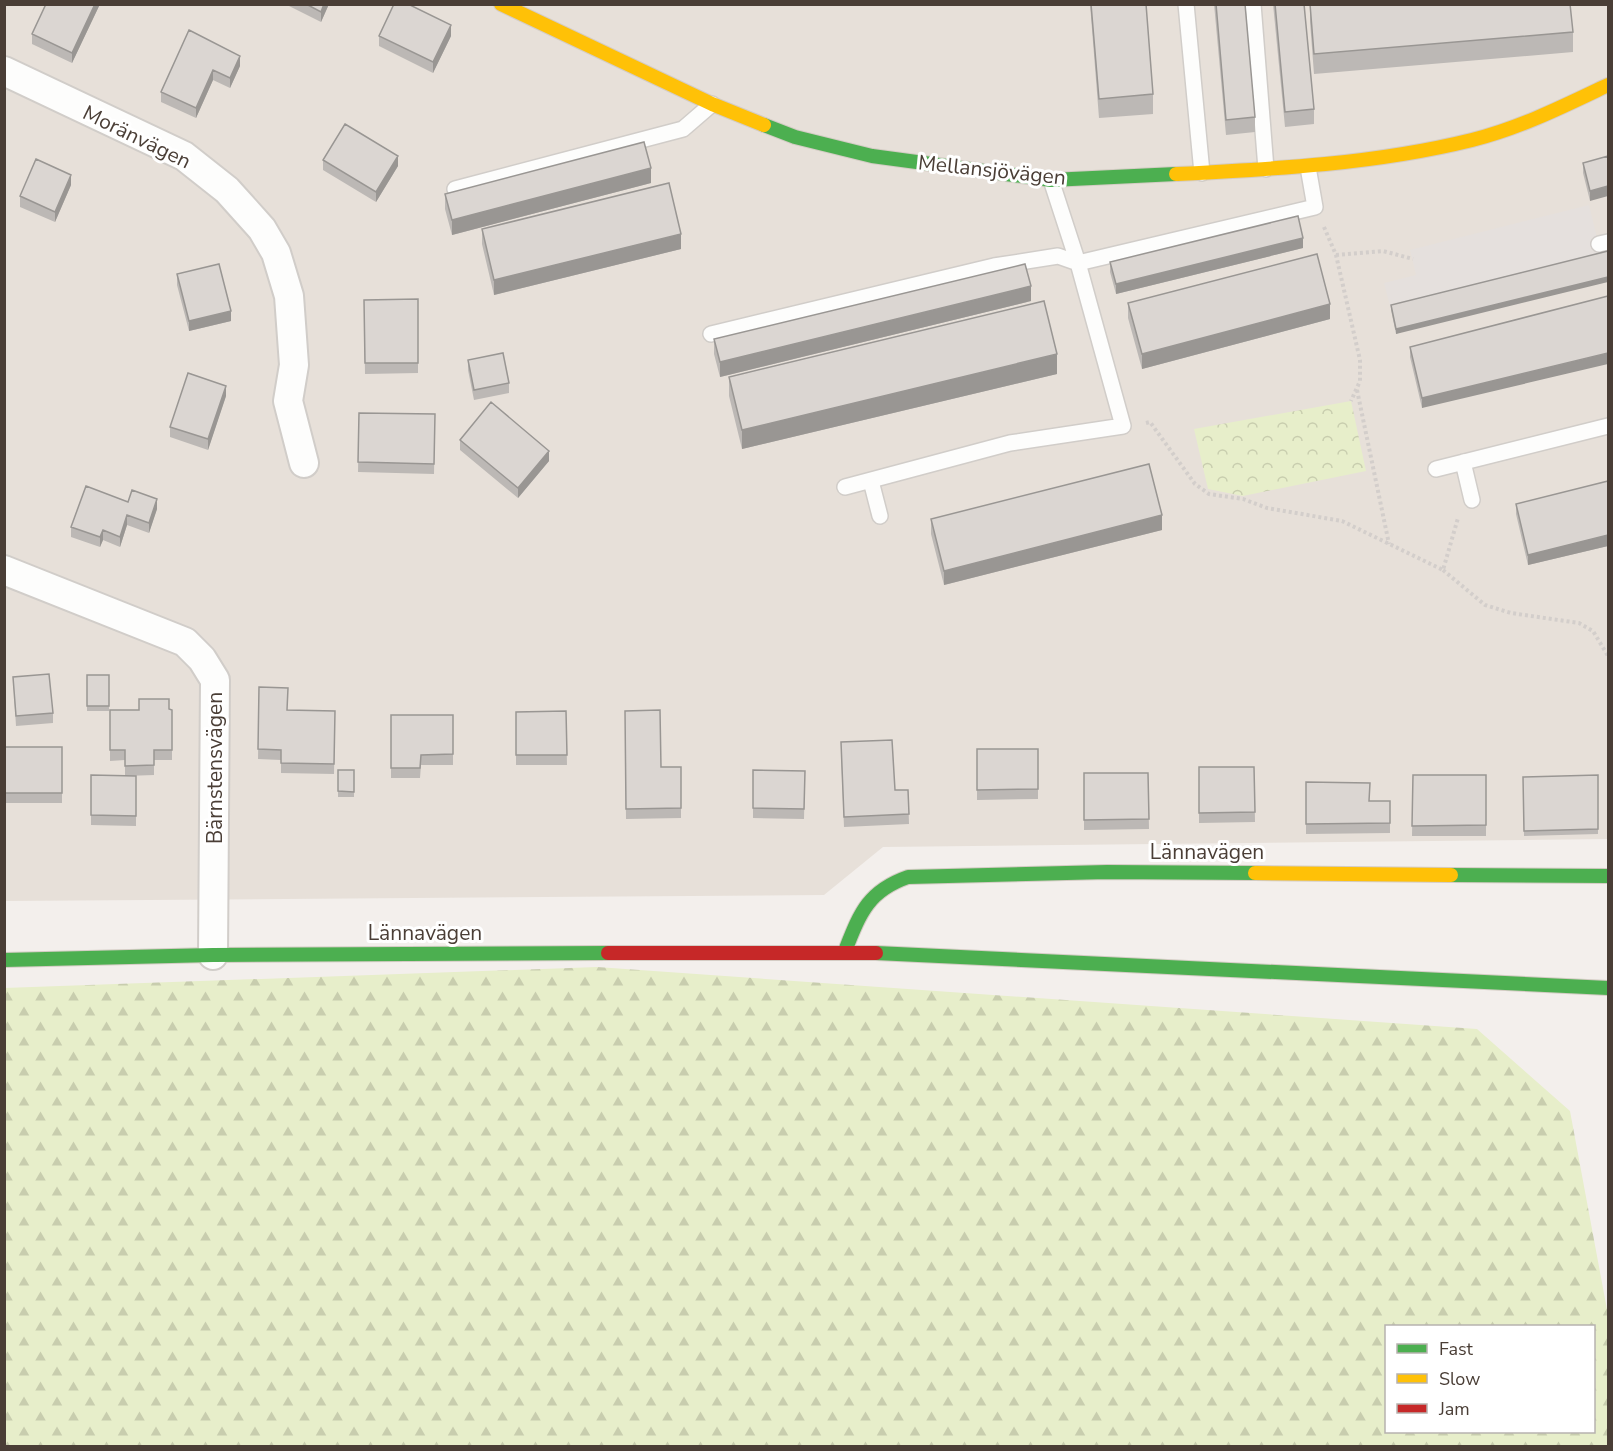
<svg xmlns="http://www.w3.org/2000/svg" width="1613" height="1451" font-family="'Nunito Sans',sans-serif">
<style>
.residential{fill:#e7e0d9}
.forest{fill:url(#forest-firs);fill-rule:evenodd}
.park{fill:url(#park-crowns)}
.parking{fill:#e5e0dd}
.lines{fill:none;stroke-linecap:round;stroke-linejoin:round}
.lane-casing{stroke:#d1cdc9;stroke-width:18}
.street-casing{stroke:#d1cdc9;stroke-width:32}
.fast-casing{stroke:#d4ccc4;stroke-width:16}
.slow-casing{stroke:#d4ccc4;stroke-width:16}
.jam-casing{stroke:#d4ccc4;stroke-width:16}
.path{stroke:#d3cecb;stroke-width:4;stroke-dasharray:3 3;stroke-linecap:butt}
.lane{stroke:#fdfdfc;stroke-width:15}
.street{stroke:#fdfdfc;stroke-width:28}
.fast{stroke:#4caf50;stroke-width:14}
.slow{stroke:#ffc107;stroke-width:14}
.jam{stroke:#c62828;stroke-width:14}
.wall{fill:#bcb8b5}
.shaded-wall{fill:#999693}
.building{fill:#dbd6d2;stroke:#999693;stroke-width:1.5}
.labels{text-anchor:middle;dominant-baseline:central;stroke-width:6;stroke-linejoin:round;paint-order:stroke}
.street-label{font-size:21px;fill:#4a3e36;stroke:#fff}
</style>
<defs>
<pattern id="forest-firs" width="22" height="20" patternUnits="userSpaceOnUse" patternTransform="scale(1.5)"><rect width="22" height="20" fill="#e7eeca"/><path d="M5 1l3.5 6h-7zM16 11l3.5 6h-7z" fill="#c8cdae"/></pattern>
<pattern id="park-crowns" width="20" height="18" patternUnits="userSpaceOnUse" patternTransform="scale(1.5)"><rect width="20" height="18" fill="#e7eeca"/><path d="M2 6a3 3 0 1 1 6 0M12 15a3 3 0 1 1 6 0" fill="none" stroke="#c8cdae"/></pattern>
</defs>
<rect width="100%" height="100%" fill="#f3efec"/>
<!-- residential -->
<path class="residential" d="M4,5H1608V839L883,847L824,895L5,901Z"/>
<!-- forest -->
<path class="forest" d="M597,967L1477,1029L1570,1111L1608,1315V1446H5L4,988ZM1386,1326H1594V1432H1386Z"/>
<!-- park -->
<path class="park" d="M1351,401L1366,471L1243,496L1208,489L1194,429Z"/>
<!-- parking -->
<path class="parking" d="M1589,205L1602,258L1391,310L1384,283L1416,275L1410,250Z"/>
<g class="lines">
<defs>
<path id="lane" d="M1186,4L1202,173
M1253,4L1266,169
M455,189L683,129L712,104
M1599,244L1608,242
M711,334L994,266L1058,256L1078,263L1315,207L1308,167
M1463,462L1472,500
M1436,469L1608,426
M871,481L880,516
M845,487L1010,443L1123,426L1078,263L1051,180"/>
<path id="street" d="M4,71L184,156L227,190L262,229L276,253L289,296L294,365L288,401L304,463
M4,570L185,642L202,659L215,680L213,955"/>
<path id="fast" d="M764,125L795,137L872,156L1051,180L1176,174
M1451,875L1608,876
M845,951C860,913 868,891 908,877L1107,872L1255,873
M876,953L1608,988
M4,960L213,955L608,953"/>
<path id="slow" d="M501,4L712,104L764,125
M1176,174C1275,169 1375,164 1472,140C1520,128 1564,106 1608,85
M1255,873L1451,875"/>
<path id="jam" d="M608,953H876"/>
</defs>
<!-- lane casing -->
<use href="#lane" class="lane-casing"/>
<!-- street casing -->
<use href="#street" class="street-casing"/>
<!-- fast casing -->
<use href="#fast" class="fast-casing"/>
<!-- slow casing -->
<use href="#slow" class="slow-casing"/>
<!-- jam casing -->
<use href="#jam" class="jam-casing"/>
<!-- path -->
<path class="path" d="M1324,227L1336,255L1360,360V381L1351,401
M1336,255L1383,251L1413,259
M1357,390L1389,544
M1146,423L1150,422L1195,484L1209,494L1243,499L1267,508L1342,521L1443,570L1458,518
M1443,570L1485,605L1511,613L1579,623L1593,631L1608,656"/>
<!-- lane -->
<use href="#lane" class="lane"/>
<!-- street -->
<use href="#street" class="street"/>
<!-- fast -->
<use href="#fast" class="fast"/>
<!-- slow -->
<use href="#slow" class="slow"/>
<!-- jam -->
<use href="#jam" class="jam"/>
</g>
<!-- wall -->
<path class="wall" d="M100,4L72,63L32,44V34Z
M285,4H329L321,22Z
M1090,4H1146L1153,94V114L1099,118Z
M1214,4H1245L1255,117V132L1226,135Z
M1273,4H1304L1314,109V124L1285,127Z
M1310,4L1573,32V52L1314,74L1310,22Z
M379,36H451L433,73L379,46Z
M240,56V66L230,88L213,80L196,118L161,102V92Z
M1608,156L1590,201L1583,173V163Z
M323,160L398,166L376,202L323,170Z
M651,183L452,235L445,209V194Z
M71,185L55,222L20,207V196Z
M482,229L681,249L494,295L482,244Z
M1303,248L1116,294L1110,272V262Z
M1608,251L1396,334L1391,310V305Z
M177,274L231,321L189,331L177,285Z
M1608,296L1422,408L1410,357V347Z
M418,299V373L365,374L364,300Z
M1031,301L720,377L714,354V339Z
M1128,303L1330,319L1142,369L1128,318Z
M468,360L509,383V393L474,400L468,370Z
M1057,374L742,449L729,396V377Z
M226,396L208,450L170,437V427Z
M359,413L435,414L434,474L358,472Z
M460,440L549,461L518,498L460,450Z
M1608,481V546L1528,565L1516,514V504Z
M128,502L157,509L149,533L127,525L120,547L103,540L100,547L71,537V527Z
M931,519L1162,530L944,585L931,534Z
M87,675H109V711H87Z
M13,677L53,713V723L16,726Z
M259,687L288,710L335,711L334,774L281,773V760L258,759Z
M110,710H172V760H154V775L125,776V760L110,761Z
M566,711L567,765H516V712Z
M625,711L661,767H681V818L626,819Z
M391,715H453V765H421L420,778H391Z
M4,747H62V803H4Z
M977,749H1038V799L977,800Z
M841,752L895,790H908L909,824L844,827Z
M1199,767H1254L1255,822L1199,823Z
M338,770H354V797H338Z
M805,771L804,819L753,818V808Z
M1084,773H1148L1149,829L1084,830Z
M1413,775H1486V836H1412Z
M1598,775V834L1524,836L1523,777Z
M136,776V826L91,825V815Z
M1306,782L1370,801H1390V833L1306,834Z"/>
<!-- shaded-wall -->
<path class="shaded-wall" d="M95,4H100L72,63V53Z
M324,4H329L321,22V12Z
M451,25V36L433,73V62Z
M240,56V66L230,88V78Z
M213,70V80L196,118V108Z
M398,156V166L376,202V192Z
M651,168V183L452,235V220Z
M71,175V185L55,222V212Z
M1608,186V196L1590,201V191Z
M681,234V249L494,295V280Z
M1303,238V248L1116,294V284Z
M1608,277V282L1396,334V329Z
M1031,286V301L720,377V362Z
M1330,304V319L1142,369V354Z
M231,311V321L189,331V321Z
M1608,353V364L1422,408V398Z
M1057,354V374L742,449V430Z
M226,386V396L208,450V439Z
M549,451V461L518,498V488Z
M157,499V509L149,533V523Z
M127,515V525L120,547V537Z
M1162,515V530L944,585V571Z
M103,530V540L100,547V537Z
M1608,535V546L1528,565V555Z"/>
<!-- building -->
<path class="building" d="M46,4H95L72,53L32,34Z
M306,4H324L321,12Z
M394,4H408L451,25L433,62L379,36Z
M1091,4H1146L1153,94L1099,99Z
M1216,4H1245L1255,117L1226,120Z
M1275,4H1304L1314,109L1285,112Z
M1310,4H1570L1573,32L1314,54Z
M189,30L240,56L230,78L213,70L196,108L161,92Z
M345,124L398,156L376,192L323,160Z
M644,142L651,168L452,220L445,194Z
M1608,156V186L1590,191L1583,163Z
M36,159L71,175L55,212L20,196Z
M669,183L681,234L494,280L482,229Z
M1298,216L1303,238L1116,284L1110,262Z
M1608,251V277L1396,329L1391,305Z
M1317,254L1330,304L1142,354L1128,303Z
M219,264L231,311L189,321L177,274Z
M1025,264L1031,286L720,362L714,339Z
M1608,296V353L1422,398L1410,347Z
M418,299V363H365L364,300Z
M1044,301L1057,354L742,430L729,377Z
M503,353L509,383L474,390L468,360Z
M188,373L226,386L208,439L170,427Z
M491,402L549,451L518,488L460,440Z
M359,413L435,414L434,464L358,462Z
M1149,464L1162,515L944,571L931,519Z
M1608,481V535L1528,555L1516,504Z
M86,486L128,502L132,490L157,499L149,523L127,515L120,537L103,530L100,537L71,527Z
M49,674L53,713L16,716L13,677Z
M87,675H109V706H87Z
M259,687L288,688L287,710L335,711L334,764L281,763V750L258,749Z
M139,699H169V709L172,710V750H154V765L125,766V750H110V710H139Z
M660,710L661,767H681V808L626,809L625,711Z
M566,711L567,755H516V712Z
M391,715H453V754L421,755L420,768H391Z
M892,740L895,790H908L909,814L844,817L841,742Z
M4,747H62V793H4Z
M977,749H1038V789L977,790Z
M1199,767H1254L1255,812L1199,813Z
M338,770H354V792L338,791Z
M753,770L805,771L804,809L753,808Z
M1084,773H1148L1149,819L1084,820Z
M91,775L136,776V816L91,815Z
M1413,775H1486V825L1412,826Z
M1598,775V829L1524,831L1523,777Z
M1306,782L1370,783L1369,801H1390V823L1306,824Z"/>
<g class="labels">
<!-- street labels -->
<g class="street-label">
<text transform="translate(137 137) rotate(26)">Moränvägen</text>
<text transform="translate(992 170) rotate(6)">Mellansjövägen</text>
<text transform="translate(215 768) rotate(-90)">Bärnstensvägen</text>
<text x="1207" y="852">Lännavägen</text>
<text x="425" y="933">Lännavägen</text>
</g>
</g>
<!-- border -->
<rect width="1613" height="1451" fill="none" stroke="#4a3e36" stroke-width="12"/>
<!-- legend -->
<rect x="1385" y="1325" width="210" height="108" fill="#ffffff" stroke="#b7b2af" stroke-width="1.5"/>
<rect x="1397" y="1344" width="30" height="9" fill="#4caf50" stroke="#b7b2af" stroke-width="1.5"/>
<text x="1439" y="1355" font-size="18" fill="#4a3e36">Fast</text>
<rect x="1397" y="1374" width="30" height="9" fill="#ffc107" stroke="#b7b2af" stroke-width="1.5"/>
<text x="1439" y="1385" font-size="18" fill="#4a3e36">Slow</text>
<rect x="1397" y="1404" width="30" height="9" fill="#c62828" stroke="#b7b2af" stroke-width="1.5"/>
<text x="1439" y="1415" font-size="18" fill="#4a3e36">Jam</text>
</svg>
